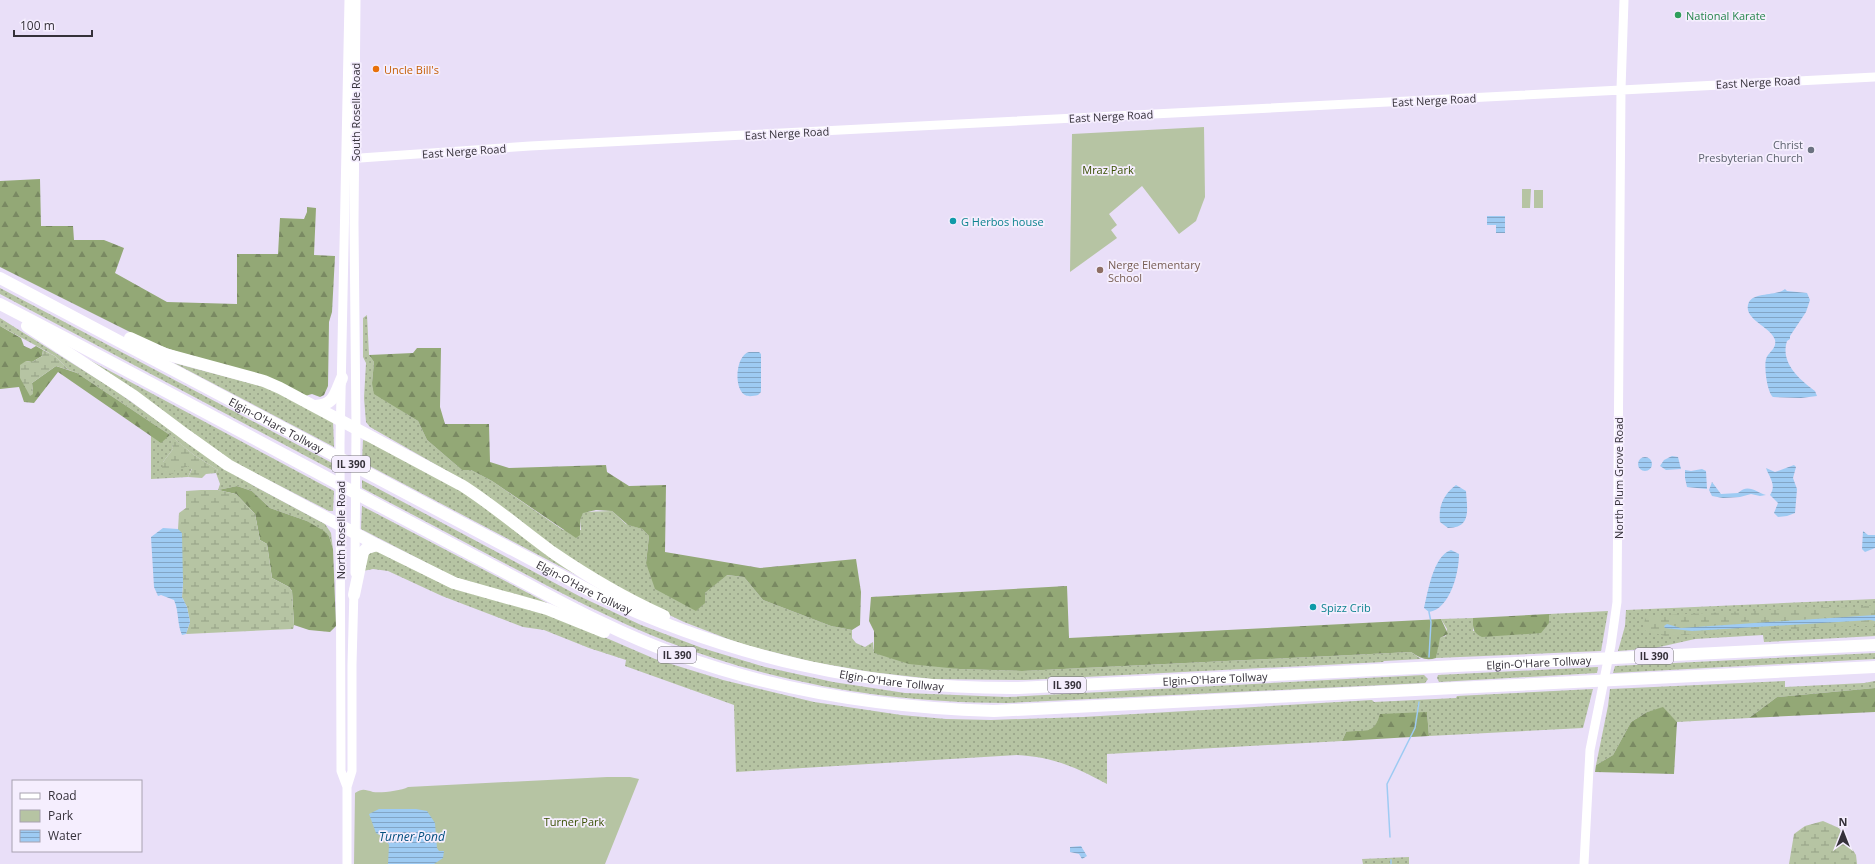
<svg xmlns="http://www.w3.org/2000/svg" width="1875" height="864" font-family="'Open Sans',sans-serif">
<style>
.grass{fill:url(#grass-dots)}
.forest{fill:url(#forest-firs)}
.wetland{fill:url(#wetland-marsh)}
.green{fill:#b6c4a3}
.water{fill:url(#water-rules)}
.lines{fill:none;stroke-linecap:round;stroke-linejoin:round}
.stream{stroke:#9ecbf3;stroke-width:1.5}
.secondary{stroke:#fff;stroke-width:9}
.highway{stroke:#fff;stroke-width:12}
.leisure-dot{fill:#2e9e5b;stroke:#f5eefe;stroke-width:1.5}
.food-dot{fill:#e8710a;stroke:#f5eefe;stroke-width:1.5}
.worship-dot{fill:#6b7280;stroke:#f5eefe;stroke-width:1.5}
.culture-dot{fill:#0f9aa8;stroke:#f5eefe;stroke-width:1.5}
.education-dot{fill:#8d6e63;stroke:#f5eefe;stroke-width:1.5}
.labels{text-anchor:middle;dominant-baseline:central;stroke-width:3.5;stroke-linejoin:round;paint-order:stroke}
.shield{fill:#f5eefe;stroke:#6f6a75;stroke-width:1}
.shield-label{font-size:10px;font-weight:bold;fill:#35313a}
.leisure-label{font-size:11px;fill:#27864d;stroke:#f5eefe;text-anchor:start}
.food-label{font-size:11px;fill:#c56008;stroke:#f5eefe;text-anchor:start}
.street-label{font-size:11px;fill:#35313a;stroke:#f5eefe}
.worship-label{font-size:11px;fill:#5b616d;stroke:#f5eefe;text-anchor:end}
.park-label{font-size:11px;fill:#384f00;stroke:#f5eefe}
.culture-label{font-size:11px;fill:#0d838f;stroke:#f5eefe;text-anchor:start}
.education-label{font-size:11px;fill:#785e54;stroke:#f5eefe;text-anchor:start}
.water-label{font-size:12px;font-style:italic;fill:#024f7f;stroke:#f5eefe}
</style>
<defs>
<pattern id="grass-dots" width="8" height="8" patternUnits="userSpaceOnUse"><rect width="8" height="8" fill="#b6c4a3"/><path d="M2 2h.1M6 6h.1" fill="none" stroke="#95a086" stroke-width="1.8" stroke-linecap="round"/></pattern>
<pattern id="forest-firs" width="22" height="20" patternUnits="userSpaceOnUse"><rect width="22" height="20" fill="#93a876"/><path d="M5 1l3.5 6h-7zM16 11l3.5 6h-7z" fill="#798962"/></pattern>
<pattern id="wetland-marsh" width="20" height="14" patternUnits="userSpaceOnUse"><rect width="20" height="14" fill="#b6c4a3"/><path d="M1 5h8M5 5V1M11 12h8M15 12V8" fill="none" stroke="#95a086"/></pattern>
<pattern id="water-rules" width="6" height="5" patternUnits="userSpaceOnUse"><rect width="6" height="5" fill="#9ecbf3"/><path d="M0 2.5h6" fill="none" stroke="#82a5c6"/></pattern>
</defs>
<rect width="100%" height="100%" fill="#e9dff8"/>
<!-- grass -->
<path class="grass" d="M0,288L334,464V471L0,294Z
M367,315L369,355L374,362L372,383L399,409L418,421L427,440L462,470H471L492,481L563,530H581L580,521L583,512L612,511L626,524L642,529L649,536L646,563L705,603V593L726,575L744,577L763,600L831,626L852,630V638L856,643L865,647L873,642L874,653L959,669L1022,671L1411,652L1421,659L1384,661L1383,662L1025,680L932,679L871,672L813,662L749,646L728,639L684,622L644,603L575,563L468,483L370,427L366,422L364,398L366,363L363,357V318Z
M0,318L113,389L207,456L254,486L325,524L331,533L333,549L329,536L307,521L270,508L252,491L237,486L218,490L220,484L216,473L218,470L194,455L171,436L173,449L163,462C172,467 177,471 187,465L192,468L188,477L151,479V435L161,442L170,435L77,373L69,370L55,356L0,326Z
M80,355L334,491L333,511H329L220,455Z
M174,363L272,389L333,421L334,447Z
M363,440L367,441L461,489L605,590L362,462Z
M362,480L579,596L641,625L702,648L765,667L833,682L905,693L1007,697L1424,675L1428,679L1425,683L1007,703C891,703 777,684 668,642C612,620 559,592 506,564C458,539 410,513 362,488Z
M362,506L551,605L454,577L361,529Z
M377,551L449,587L560,618L655,659L723,680L814,702L901,715L946,719L991,720L1083,717L1372,700L1374,702L1456,698L1457,696L1593,689L1583,728L1429,736L1427,712L1377,726L1370,731L1346,732L1342,741L1107,754V784C1075,767 1054,757 1017,755L736,772L734,705L625,666L626,660L589,648L544,630L523,627L442,596L388,571L373,569L363,571L367,554Z
M1875,599V636L1764,642L1763,635L1695,639L1655,648L1618,651L1625,626L1626,610Z
M1608,611L1601,651L1436,658L1439,638L1446,636L1447,629L1441,619L1473,618V631L1549,623V614Z
M1875,653V659L1613,673L1615,666Z
M1598,667L1597,673L1439,682L1437,678L1438,675Z
M1785,681V687L1864,683L1875,681V688L1777,697L1749,718L1677,722L1663,708L1647,712L1631,722L1613,755L1596,765L1608,706L1610,689Z
M1409,857V864H1363L1362,859Z"/>
<!-- forest -->
<path class="forest" d="M40,179L41,226H73L74,240H104L124,248L115,273L167,302L237,304V254H278L280,218L304,219L307,212V207L316,208L314,255L335,256L332,312L329,322L328,386L324,395L320,397L312,394L305,396L152,343L0,267V181Z
M0,326L21,338L24,346L31,349L36,346L43,350L42,356L32,362L26,361L33,394L32,383L56,366L77,373L170,435L161,443L58,372L34,403L24,402L19,387L0,389Z
M417,348H441L440,407L445,424H489L490,462L509,468L606,465L607,472L629,486L666,485L665,552L760,568L856,559L861,592L860,625L852,630L831,626L763,600L744,577L727,575L705,593V603L696,611L655,589L646,563L649,536L642,529L628,525L612,511L596,510L583,513L580,521V535L576,538L492,481L471,470H462L427,440L418,421L374,394L372,383L374,362L369,355L413,353Z
M237,486L252,491L270,508L307,521L324,531L329,536L333,549L336,626L330,632L309,630L294,625L292,591L289,587L272,578L267,544L260,540L255,514L236,494L218,490Z
M1067,586L1069,638L1441,619L1448,634L1440,638L1436,658C1426,661 1420,658 1411,652L1022,671L959,669L909,664L874,653V631L869,621L871,597Z
M1549,614V623L1541,633L1482,637C1472,632 1473,628 1473,618Z
M1875,688V712L1749,718L1777,697Z
M1663,707L1677,722L1674,774L1595,772L1596,765L1613,755L1631,722L1647,712Z
M1427,712L1429,736L1342,741L1346,732C1365,729 1374,736 1380,714Z"/>
<!-- wetland -->
<path class="wetland" d="M43,350L55,356L69,370L56,366L32,383L33,394L30,396L20,378V365L26,361L32,362L42,356Z
M170,435L194,455L218,470L216,473L206,474L202,478L188,477L192,469L187,466L181,469H176L173,474L167,473L162,468L163,462L173,449Z
M201,490H218L236,494L255,514L260,540L267,544L272,578L289,587L292,591L294,625L293,629L186,634L190,622L187,607L182,597L183,583L178,529L179,513L186,508V491Z
M1875,605V615L1681,628L1664,626L1692,631L1870,620L1875,621V626H1855L1665,636L1643,630L1645,619L1648,616L1821,607L1850,608Z
M1823,821L1839,828L1856,855L1857,864H1789L1794,834L1805,826Z"/>
<!-- green -->
<path class="green" d="M1204,127L1205,197L1196,221L1179,234L1142,186L1109,214L1117,225L1111,230L1117,238L1070,272L1072,134Z
M1522,189H1531L1530,208H1522Z
M1534,190H1543V208H1534Z
M607,777H630L639,779L605,864H354L355,793C363,788 365,790 373,792C381,793 401,791 408,787Z"/>
<!-- water -->
<path class="water" d="M1487,216H1505V233H1496V225H1487Z
M1785,289L1787,291L1807,293L1810,300L1806,312L1790,336V339L1787,341C1780,363 1799,379 1815,391L1817,396L1801,398L1773,397C1767,392 1764,367 1766,359C1768,352 1777,349 1775,340C1772,327 1741,319 1749,302C1754,292 1777,296 1785,289Z
M749,352H759L761,354V392L758,395C754,396 748,397 745,395C733,388 736,355 749,352Z
M1672,456L1678,457L1681,469L1666,470L1660,466L1664,460Z
M1638 464a7 7 0 1 1 14 0a7 7 0 1 1-14 0Z
M1794,465L1796,467L1793,478L1797,489L1795,513L1787,516L1778,517L1774,513L1778,503L1770,495C1777,485 1769,477 1766,468L1775,472Z
M1702,469L1706,471L1707,489L1687,487L1685,478V470L1691,471Z
M1712,482L1721,494L1738,493C1748,483 1756,492 1766,495L1760,496L1751,494L1740,497L1723,498L1712,496L1709,490Z
M1456,485L1466,491C1467,509 1472,528 1448,528L1440,522C1438,506 1444,494 1456,485Z
M163,528L178,529L182,533L183,583L182,597L187,607L190,622L186,634L182,635C177,624 179,611 174,600L161,595L158,596L154,587L151,537Z
M1863,531L1868,535H1875V548L1865,552L1862,549Z
M1451,550L1459,554C1459,573 1450,609 1429,612L1424,608C1428,592 1433,556 1451,550Z
M1875,615V621L1870,620L1692,631L1665,628L1664,626L1667,624L1681,628Z
M379,809H416L427,811L435,823L437,848L439,851H444L443,858L434,864H388L389,845L385,838L376,833L369,814Z
M1081,846L1087,856L1082,859L1079,854L1070,852V847Z"/>
<g class="lines">
<!-- stream -->
<path class="stream" d="M1429,612L1431,622L1429,657
M1390,837L1387,784L1415,728L1419,702
M1391,860V864"/>
<!-- secondary -->
<path class="secondary" d="M346,159L530,146L1875,77
M355,573L356,427L354,224L356,0
M347,787L341,771L340,443L349,0
M347,864V787L352,771V665L354,589
M1584,864L1590,750L1611,645L1617,602L1621,89L1624,0"/>
<!-- highway -->
<g class="highway">
<path id="s1" d="M0,278L598,595C733,658 869,689 1018,688L1875,645"/>
<path d="M0,304C126,369 251,437 376,504C426,530 475,557 525,583C575,610 625,636 678,655C780,692 886,708 994,711L1875,667"/>
<path d="M27,326L134,396L186,435L228,465L377,545L454,583L547,609L604,632"/>
<path d="M130,338L165,354L264,381L280,388L463,486C494,506 522,530 552,552C587,576 624,598 664,616"/>
<path d="M315,406C335,405 335,393 342,378"/>
<path d="M354,595L363,552L367,548L377,545"/>
</g>
</g>
<!-- markers -->
<circle class="leisure-dot" cx="1678" cy="15" r="4"/>
<circle class="food-dot" cx="376" cy="69" r="4"/>
<circle class="worship-dot" cx="1811" cy="150" r="4"/>
<g class="culture-dot">
<circle cx="953" cy="221" r="4"/>
<circle cx="1313" cy="607" r="4"/>
</g>
<circle class="education-dot" cx="1100" cy="270" r="4"/>
<g class="labels">
<!-- shield labels -->
<g class="shield">
<rect x="332" y="456" width="38" height="16" rx="3"/>
<rect x="658" y="647" width="38" height="16" rx="3"/>
<rect x="1635" y="648" width="38" height="16" rx="3"/>
<rect x="1048" y="677" width="38" height="16" rx="3"/>
</g>
<g class="shield-label">
<text x="351" y="464">IL 390</text>
<text x="677" y="655">IL 390</text>
<text x="1654" y="656">IL 390</text>
<text x="1067" y="685">IL 390</text>
</g>
<!-- leisure labels -->
<g class="leisure-label">
<text x="1686" y="15">National Karate</text>
</g>
<!-- food labels -->
<g class="food-label">
<text x="384" y="69">Uncle Bill's</text>
</g>
<!-- street labels -->
<g class="street-label">
<text transform="translate(1758 82) rotate(-3)">East Nerge Road</text>
<text transform="translate(1434 100) rotate(-3)">East Nerge Road</text>
<text transform="translate(355 112) rotate(-90)">South Roselle Road</text>
<text transform="translate(1111 116) rotate(-3)">East Nerge Road</text>
<text transform="translate(787 133) rotate(-3)">East Nerge Road</text>
<text transform="translate(464 151) rotate(-4)">East Nerge Road</text>
<text stroke="none"><textPath href="#s1" startOffset="313">Elgin-O'Hare Tollway</textPath></text>
<text transform="translate(1618 478) rotate(-90)">North Plum Grove Road</text>
<text transform="translate(340 530) rotate(-90)">North Roselle Road</text>
<text stroke="none"><textPath href="#s1" startOffset="661">Elgin-O'Hare Tollway</textPath></text>
<text stroke="none"><textPath href="#s1" startOffset="1632">Elgin-O'Hare Tollway</textPath></text>
<text stroke="none"><textPath href="#s1" startOffset="1308">Elgin-O'Hare Tollway</textPath></text>
<text stroke="none"><textPath href="#s1" startOffset="984">Elgin-O'Hare Tollway</textPath></text>
</g>
<!-- worship labels -->
<g class="worship-label">
<text x="1803" y="144">Christ<tspan x="1803" dy="13">Presbyterian Church</tspan></text>
</g>
<!-- park labels -->
<g class="park-label">
<text x="1108" y="169">Mraz Park</text>
<text x="574" y="821">Turner Park</text>
</g>
<!-- culture labels -->
<g class="culture-label">
<text x="961" y="221">G Herbos house</text>
<text x="1321" y="607">Spizz Crib</text>
</g>
<!-- education labels -->
<g class="education-label">
<text x="1108" y="264">Nerge Elementary<tspan x="1108" dy="13">School</tspan></text>
</g>
<!-- water labels -->
<g class="water-label">
<text x="412" y="836">Turner Pond</text>
</g>
</g>
<!-- legend -->
<rect x="12" y="780" width="130" height="72" fill="#f5eefe" stroke="#a8a2b0"/>
<rect x="20" y="793" width="20" height="6" fill="#ffffff" stroke="#a8a2b0"/>
<text x="48" y="800" font-size="12" fill="#35313a">Road</text>
<rect x="20" y="810" width="20" height="12" fill="#b6c4a3" stroke="#a8a2b0"/>
<text x="48" y="820" font-size="12" fill="#35313a">Park</text>
<rect x="20" y="830" width="20" height="12" fill="url(#water-rules)" stroke="#a8a2b0"/>
<text x="48" y="840" font-size="12" fill="#35313a">Water</text>
<!-- north arrow -->
<g transform="translate(1843 832)" stroke="#f5eefe" stroke-width="3" paint-order="stroke">
<path d="M0-3L7 15L0 10L-7 15Z" fill="#35313a"/>
<text y="-6" font-size="11" font-weight="bold" text-anchor="middle" fill="#35313a">N</text>
</g>
<!-- scale -->
<path d="M14 30v6h78v-6" fill="none" stroke="#35313a" stroke-width="2"/>
<text x="20" y="30" font-size="12" fill="#35313a" stroke="#f5eefe" stroke-width="3" paint-order="stroke">100 m</text>
</svg>
